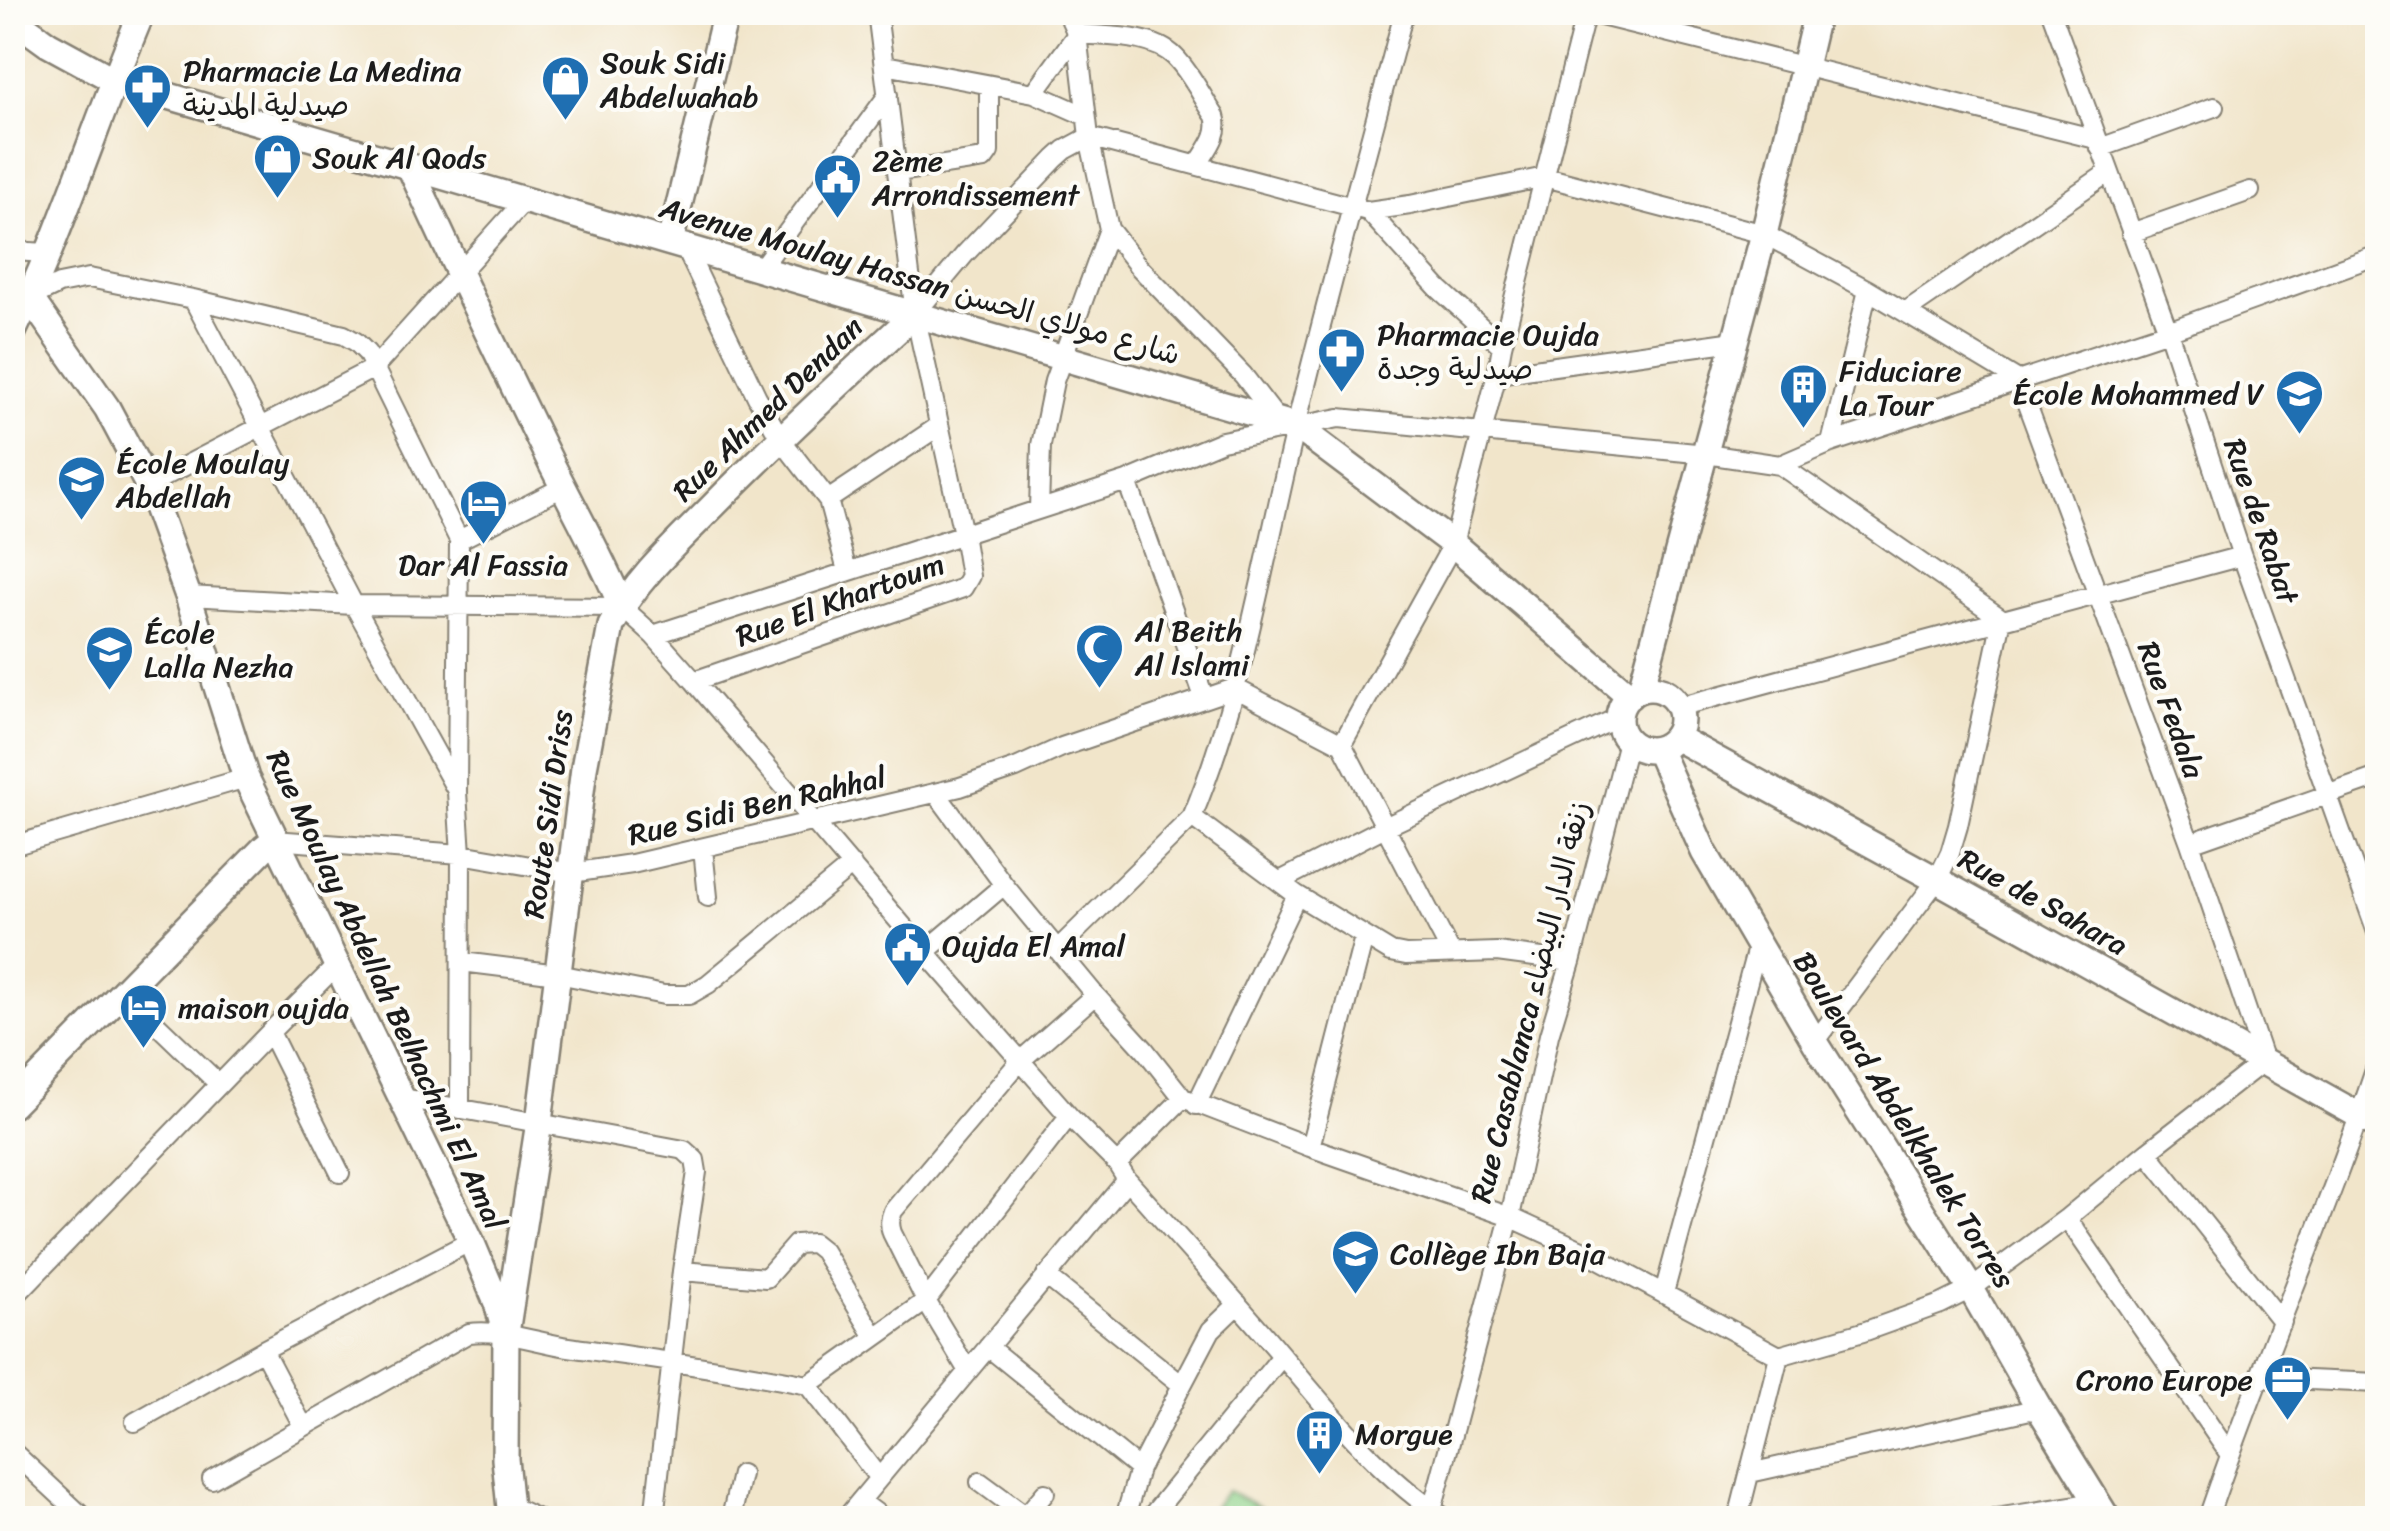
<svg xmlns="http://www.w3.org/2000/svg" width="2390" height="1531" font-family="Sriracha,'Playpen Sans Arabic',sans-serif">
<style>
.green{fill:#8fd28a;stroke:#567753;stroke-width:2.5}
.lines{fill:none;stroke-linecap:round;stroke-linejoin:round}
.street-casing{stroke:#868073;stroke-width:22}
.secondary-casing{stroke:#868073;stroke-width:30}
.street{stroke:#fff;stroke-width:18}
.secondary{stroke:#fff;stroke-width:25}
.labels{text-anchor:middle;dominant-baseline:central;stroke-width:8;stroke-linejoin:round;paint-order:stroke}
.poi-label{font-size:30px;fill:#1c1c1c;stroke:#fdfcf7;text-anchor:start}
.street-label{font-size:30px;fill:#1c1c1c;stroke:#fdfcf7}
</style>
<rect width="100%" height="100%" fill="#fdfcf7"/>
<filter id="ink" filterUnits="userSpaceOnUse"><feTurbulence type="fractalNoise" baseFrequency=".01" numOctaves="2"/><feDisplacementMap in="SourceGraphic" scale="20" xChannelSelector="R" yChannelSelector="G"/><feConvolveMatrix kernelMatrix="1 2 1 2 8 2 1 2 1" color-interpolation-filters="sRGB"/></filter>
<filter id="wash" filterUnits="userSpaceOnUse"><feTurbulence type="fractalNoise" baseFrequency=".0048" numOctaves="4" result="noise"/><feDisplacementMap in="SourceGraphic" scale="40" xChannelSelector="R" yChannelSelector="G"/><feGaussianBlur stdDeviation="2.25" result="paint"/><feColorMatrix in="noise" values="0 0 0 0 0 0 0 0 0 0 0 0 0 0 0 0 0 1.4 0 .05"/><feComposite in="paint" operator="in"/></filter>
<g filter="url(#wash)">
<rect width="100%" height="100%" fill="#f1e5ca"/>
<!-- green -->
<path class="green" d="M1227,1491L1282,1518H1204Z"/>
</g>
<g filter="url(#ink)">
<g class="lines">
<defs>
<path id="street" d="M1067,12L1077,34L1089,137L1109,229L1139,267L1243,375L1277,419
M1585,12L2096,139
M2051,12L2168,331L2242,556L2378,935
M885,65L1034,93L1086,116
M1034,93L1077,34C1107,37 1152,34 1175,57C1191,73 1202,97 1215,116C1221,134 1207,149 1198,164
M1089,137L1368,211L1410,205L1545,177L1764,234L1868,290L2018,380L2190,843L2264,1061L2147,1152L2067,1218L1971,1289L1941,1304L1863,1332L1779,1356
M2100,148L2214,107
M898,172L984,159L989,152V85
M1368,211L1438,288L1502,346
M2131,233L2250,191
M685,247L757,397L780,438L828,500L847,571
M12,251L47,253
M761,268L888,95
M30,298L59,284L89,278L193,299L344,335L356,342L367,353L459,540L457,792L461,854L460,1109
M193,299L354,605L457,791
M1905,312L2109,172
M915,314L965,254L1055,159L1065,150L1089,137
M1497,374L1735,341
M1831,443L1868,290
M1780,465L2002,619L1958,826L1950,853L1937,880L1815,1042
M1127,481L1204,697
M148,485L374,368L525,200
M828,500L939,426
M1039,509L1041,445L1054,381L1109,229
M459,540L563,487
M188,596L354,605L622,607L653,635L694,681L925,952L1069,1116L1117,1164L1127,1180C1178,1237 1229,1293 1278,1351C1329,1411 1379,1476 1445,1518
M653,635L1127,481L1222,441L1339,418L1706,454L1780,465L1831,443L2168,331L2378,255
M694,681L963,588L970,576L963,534L915,314L877,12
M1678,707L2242,556
M1342,744L1453,544L1497,374L1502,346L1586,12
M936,793L1004,885L1095,995L1145,1050L1183,1098L1310,1147L1510,1217L1588,1253L1779,1356
M1192,817L1297,895L1391,952L1406,955L1497,952L1571,962
M274,840L461,854L571,873L632,864L960,787L1016,768L1062,747L1235,688L1342,744L1451,953
M2190,843L2378,777
M12,846L246,778
M703,849L708,897
M1280,881L1385,827L1619,717
M1057,950L1192,817C1244,692 1264,556 1296,426C1329,288 1368,150 1404,12
M925,952L1004,885
M462,962L558,974L664,995H689L708,984L852,865
M123,992L219,1084
M270,1032L340,1173
M403,1098L684,1150L695,1160L697,1172L682,1271L654,1518
M1196,1105L1297,895
M1310,1147L1364,937
M2147,1152L2282,1322
M1117,1164L1183,1098
M2067,1218L2230,1455
M682,1271L766,1278L796,1244L813,1243L823,1251L875,1337
M1046,1276L1182,1385
M1664,1293L1758,944
M12,1299L270,1032L336,966
M988,1347L1139,1469
M263,1350L303,1426
M968,1371L926,1301L892,1233C889,1224 890,1219 893,1211L1020,1061L1095,995
M2261,1378L2378,1383
M808,1385L926,1301L1069,1116
M808,1385L878,1477
M135,1422L263,1350L471,1241
M12,1451L84,1518
M1750,1473L2039,1408
M212,1479L469,1333C503,1329 535,1342 569,1347C649,1359 729,1369 808,1385
M980,1482L1029,1518
M860,1501L883,1518
M510,1506L536,1518
M1432,1510L1510,1217L1549,1035L1571,962L1628,741
M731,1518L741,1474
M846,1518L1127,1180
M1024,1518L1045,1493
M1125,1518L1139,1469L1182,1385L1211,1330L1238,1304
M1150,1518L1282,1356
M1738,1518L1779,1356
M1996,1518L2096,1502
M2208,1518C2260,1364 2327,1215 2378,1061"/>
<path id="secondary" d="M12,18L48,44L114,80L1296,426L1453,544L1630,696
M410,167C455,266 503,365 551,463C575,511 601,557 622,607
M670,242L726,12
M30,298L107,408L148,485L188,596L246,778L471,1241L497,1303L504,1328
M12,334C63,230 97,118 142,12
M1619 719a31 31 0 1 1 62 0a31 31 0 1 1-62 0Z
M1641,689L1764,234L1817,12
M1675,737L1937,880L2378,1126
M1658,749L1704,852L1815,1042L1971,1289L2039,1408L2107,1518
M12,1105L264,848L274,840
M511,1518L505,1459L506,1333L539,1122L584,768L611,626C636,580 673,546 710,509C776,442 845,378 915,314"/>
</defs>
<!-- street casing -->
<use href="#street" class="street-casing"/>
<!-- secondary casing -->
<use href="#secondary" class="secondary-casing"/>
<!-- street -->
<use href="#street" class="street"/>
<!-- secondary -->
<use href="#secondary" class="secondary"/>
</g>
</g>
<!-- icons -->
<defs>
<symbol id="shop-pin" viewBox="-11 -11 22 30"><path d="M0 17L-7.5 6A9.5 9.5 0 1 1 7.5 6Z" fill="#1f6fb2" stroke="#fdfcf7"/><path d="M-5-2.5h2.3a2.7 3.5 0 0 1 5.4 0H5L5.5 6h-11ZM-1.5-2.5h3a1.5 2.3 0 0 0-3 0Z" fill="#fff"/></symbol>
<symbol id="pharmacy-pin" viewBox="-11 -11 22 30"><path d="M0 17L-7.5 6A9.5 9.5 0 1 1 7.5 6Z" fill="#1f6fb2" stroke="#fdfcf7"/><path d="M-2-6h4v4h4v4h-4v4h-4v-4h-4v-4h4Z" fill="#fff"/></symbol>
<symbol id="civic-pin" viewBox="-11 -11 22 30"><path d="M0 17L-7.5 6A9.5 9.5 0 1 1 7.5 6Z" fill="#1f6fb2" stroke="#fdfcf7"/><path d="M-.6-6.5H3V-4.5H.6V-3L4-1V1h2V6H-6V1h2V-1L-.6-3ZM-1.2 2.5V6h2.4V2.5Z" fill="#fff"/></symbol>
<symbol id="building-pin" viewBox="-11 -11 22 30"><path d="M0 17L-7.5 6A9.5 9.5 0 1 1 7.5 6Z" fill="#1f6fb2" stroke="#fdfcf7"/><path d="M-4-6H4V6H1V3H-1V6H-4ZM-2.5-4.3h1.7v1.8h-1.7ZM.8-4.3h1.7v1.8H.8ZM-2.5-1h1.7V.8h-1.7ZM.8-1h1.7V.8H.8Z" fill="#fff"/></symbol>
<symbol id="school-pin" viewBox="-11 -11 22 30"><path d="M0 17L-7.5 6A9.5 9.5 0 1 1 7.5 6Z" fill="#1f6fb2" stroke="#fdfcf7"/><path d="M0-5L7-2L0 1L-7-2ZM-4 1L0 2.5L4 1V4Q0 6-4 4Z" fill="#fff"/></symbol>
<symbol id="hotel-pin" viewBox="-11 -11 22 30"><path d="M0 17L-7.5 6A9.5 9.5 0 1 1 7.5 6Z" fill="#1f6fb2" stroke="#fdfcf7"/><path d="M-6-4.5h1.5V1H6V5H4.5V3h-9V5H-6ZM-4 0a1.8 1.8 0 1 1 3.6 0ZM.5 0V-2.5h3Q6-2.5 6 0Z" fill="#fff"/></symbol>
<symbol id="mosque-pin" viewBox="-11 -11 22 30"><path d="M0 17L-7.5 6A9.5 9.5 0 1 1 7.5 6Z" fill="#1f6fb2" stroke="#fdfcf7"/><path d="M3.5-4.9A6 6 0 1 0 3.5 4.9A5 5 0 1 1 3.5-4.9Z" fill="#fff"/></symbol>
<symbol id="office-pin" viewBox="-11 -11 22 30"><path d="M0 17L-7.5 6A9.5 9.5 0 1 1 7.5 6Z" fill="#1f6fb2" stroke="#fdfcf7"/><path d="M-6-3h4V-5.5h4V-3h4V5H-6ZM-1-4.5V-3h2v-1.5ZM-6 0V1H6V0Z" fill="#fff"/></symbol>
</defs>
<g fill-rule="evenodd">
<use href="#shop-pin" x="538" y="52" width="55" height="75"/>
<use href="#pharmacy-pin" x="120" y="60" width="55" height="75"/>
<use href="#shop-pin" x="250" y="130" width="55" height="75"/>
<use href="#civic-pin" x="810" y="150" width="55" height="75"/>
<use href="#pharmacy-pin" x="1314" y="324" width="55" height="75"/>
<use href="#building-pin" x="1776" y="360" width="55" height="75"/>
<use href="#school-pin" x="2272" y="366" width="55" height="75"/>
<use href="#school-pin" x="54" y="452" width="55" height="75"/>
<use href="#hotel-pin" x="456" y="476" width="55" height="75"/>
<use href="#mosque-pin" x="1072" y="620" width="55" height="75"/>
<use href="#school-pin" x="82" y="622" width="55" height="75"/>
<use href="#civic-pin" x="880" y="918" width="55" height="75"/>
<use href="#hotel-pin" x="116" y="980" width="55" height="75"/>
<use href="#school-pin" x="1328" y="1226" width="55" height="75"/>
<use href="#office-pin" x="2260" y="1352" width="55" height="75"/>
<use href="#building-pin" x="1292" y="1406" width="55" height="75"/>
</g>
<g class="labels">
<!-- poi labels -->
<g class="poi-label">
<text x="600" y="63">Souk Sidi<tspan x="600" dy="34">Abdelwahab</tspan></text>
<text x="183" y="71">Pharmacie La Medina<tspan x="183" dy="34">صيدلية المدينة</tspan></text>
<text x="312" y="158">Souk Al Qods</text>
<text x="872" y="161">2ème<tspan x="872" dy="34">Arrondissement</tspan></text>
<text x="1377" y="335">Pharmacie Oujda<tspan x="1377" dy="34">صيدلية وجدة</tspan></text>
<text x="1839" y="371">Fiduciare<tspan x="1839" dy="34">La Tour</tspan></text>
<text x="2264" y="394" text-anchor="end">École Mohammed V</text>
<text x="116" y="463">École Moulay<tspan x="116" dy="34">Abdellah</tspan></text>
<text x="483" y="565" text-anchor="middle">Dar Al Fassia</text>
<text x="1135" y="631">Al Beith<tspan x="1135" dy="34">Al Islami</tspan></text>
<text x="144" y="633">École<tspan x="144" dy="34">Lalla Nezha</tspan></text>
<text x="942" y="946">Oujda El Amal</text>
<text x="178" y="1008">maison oujda</text>
<text x="1390" y="1254">Collège Ibn Baja</text>
<text x="2253" y="1380" text-anchor="end">Crono Europe</text>
<text x="1355" y="1434">Morgue</text>
</g>
<!-- street labels -->
<g class="street-label">
<text transform="translate(920 281) rotate(16)">Avenue Moulay Hassan شارع مولاي الحسن</text>
<text transform="translate(768 409) rotate(-44)">Rue Ahmed Dendan</text>
<text transform="translate(2261 521) rotate(71)">Rue de Rabat</text>
<text transform="translate(840 600) rotate(-20)">Rue El Khartoum</text>
<text transform="translate(2171 710) rotate(70)">Rue Fedala</text>
<text transform="translate(757 806) rotate(-13)">Rue Sidi Ben Rahhal</text>
<text transform="translate(548 814) rotate(-82)">Route Sidi Driss</text>
<text transform="translate(2043 902) rotate(29)">Rue de Sahara</text>
<text transform="translate(386 990) rotate(65)">Rue Moulay Abdellah Belhachmi El Amal</text>
<text transform="translate(1530 1002) rotate(-76)">Rue Casablanca زنقة الدار البيضاء</text>
<text transform="translate(1904 1120) rotate(58)">Boulevard Abdelkhalek Torres</text>
</g>
</g>
<!-- margin -->
<rect width="2390" height="1531" fill="none" stroke="#fdfcf7" stroke-width="50"/>
</svg>
